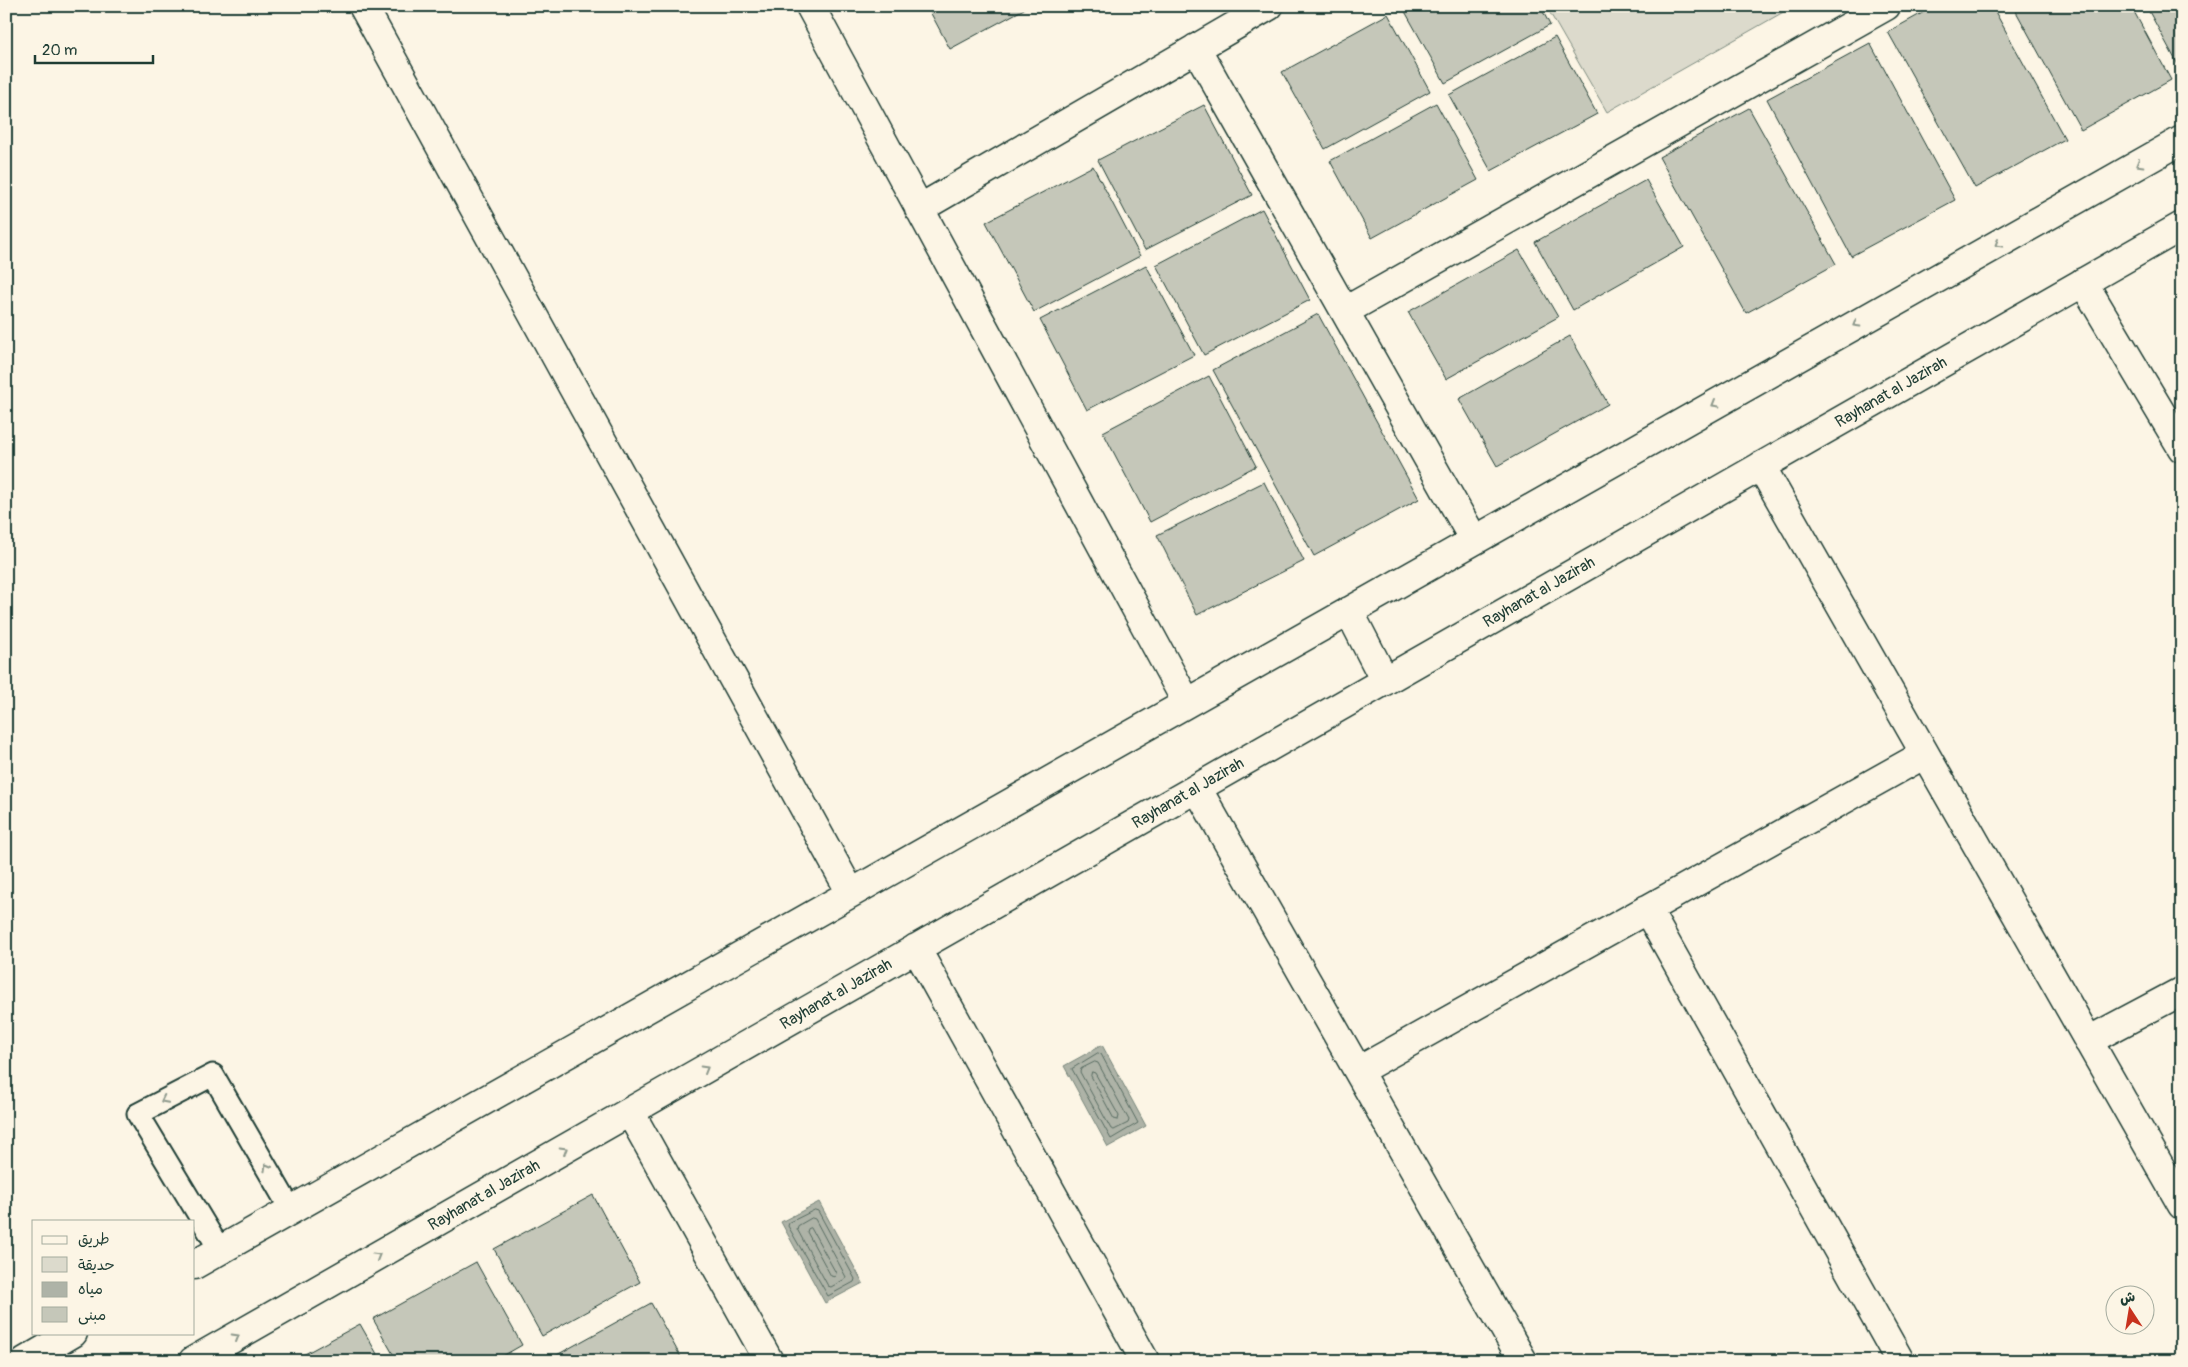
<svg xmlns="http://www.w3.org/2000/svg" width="2188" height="1367" font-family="Pangolin,'Playpen Sans Arabic',sans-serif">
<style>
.green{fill:#dcdacc;stroke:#7e8c80}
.water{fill:#aeb3a7;stroke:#758479}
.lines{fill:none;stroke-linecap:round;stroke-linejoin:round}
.shore{stroke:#586c62;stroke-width:1}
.building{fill:#c5c7b9;stroke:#1f3d34}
.lane-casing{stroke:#1f3d34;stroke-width:25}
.street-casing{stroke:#1f3d34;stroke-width:31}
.lane{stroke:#fcf5e5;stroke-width:21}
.street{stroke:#fcf5e5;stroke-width:28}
.oneway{stroke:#8e998c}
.labels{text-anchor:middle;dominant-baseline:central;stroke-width:4.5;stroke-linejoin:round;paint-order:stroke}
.street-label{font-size:16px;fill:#1f3d34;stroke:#fcf5e5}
</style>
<rect width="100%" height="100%" fill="#fcf5e5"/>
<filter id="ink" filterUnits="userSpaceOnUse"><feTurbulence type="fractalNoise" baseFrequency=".02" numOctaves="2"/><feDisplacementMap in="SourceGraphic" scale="10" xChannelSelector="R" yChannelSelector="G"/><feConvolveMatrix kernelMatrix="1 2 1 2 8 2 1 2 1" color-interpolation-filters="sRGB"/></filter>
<g filter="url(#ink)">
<!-- green -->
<path class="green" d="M1546,6H1794L1607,112Z"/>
<!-- water -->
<path class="water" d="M1102,1045L1146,1126L1108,1147L1064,1066Z
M819,1202L863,1283L825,1303L781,1222Z"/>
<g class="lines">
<!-- shore -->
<path class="shore" d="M1098,1053L1101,1054L1138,1123L1111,1139L1072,1069Z
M1095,1062L1098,1063L1129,1120L1128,1123L1114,1130L1111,1129L1080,1072L1081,1069Z
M1092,1072L1095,1073L1119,1116L1118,1120L1114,1119L1091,1076Z
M815,1210L818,1211L855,1279L854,1282L828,1296L788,1226L789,1223Z
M812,1218L815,1219L846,1277L845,1279L831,1287L828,1286L797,1229L798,1226Z
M811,1228L836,1273L835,1277L831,1276L807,1232L808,1229Z"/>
</g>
<!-- building -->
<path class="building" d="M927,6H1023L1024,9L950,49Z
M1402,6H1540L1550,25L1445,83Z
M1935,6H1992L2065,139L1975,188L1888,32Z
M2013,6H2131L2171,80L2081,130Z
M2146,6H2182V72Z
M1388,14L1430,91L1325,149L1282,72Z
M1555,37L1597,114L1491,171L1449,95Z
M1870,43L1955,200L1851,256L1767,99Z
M1436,103L1478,180L1372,238L1330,161Z
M1204,105L1252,195L1145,250L1098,160Z
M1749,108L1836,264L1746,313L1659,157Z
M1093,166L1140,256L1034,312L986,222Z
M1646,180L1684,247L1573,310L1535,242Z
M1262,209L1310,300L1204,355L1156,265Z
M1519,250L1558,317L1446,379L1408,312Z
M1146,265L1194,355L1087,410L1040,320Z
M1318,314L1419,499L1314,556L1213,370Z
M1570,336L1608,404L1497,466L1459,399Z
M1209,376L1256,466L1150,522L1103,432Z
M1264,482L1304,561L1197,615L1157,535Z
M593,1195L640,1282L542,1336L494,1249Z
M476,1262L522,1345L494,1361H397L373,1319Z
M651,1303L683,1361H546Z
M360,1324L381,1361H292Z"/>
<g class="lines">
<defs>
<path id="lane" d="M220,1250L138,1114L213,1075L291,1210"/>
<path id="street" d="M363,6L851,893
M810,6L1187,703
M1196,48L1474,540
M919,209L1269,6
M2083,282L2182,448
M1345,311L1886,6
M1761,466L2182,1205
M1349,611L1385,681
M1197,788L1523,1361
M1647,909L1900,1361
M916,948L1145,1361
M2088,1041L2182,991
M1358,1071L1925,754
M630,1112L769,1361
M194,1265L2182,140
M25,1361L73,1333
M193,1361L2182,226"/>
</defs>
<!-- lane casing -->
<use href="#lane" class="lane-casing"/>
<!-- street casing -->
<use href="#street" class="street-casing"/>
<!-- lane -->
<use href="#lane" class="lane"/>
<!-- street -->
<use href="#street" class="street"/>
</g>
<!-- one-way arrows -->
<defs><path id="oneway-chevron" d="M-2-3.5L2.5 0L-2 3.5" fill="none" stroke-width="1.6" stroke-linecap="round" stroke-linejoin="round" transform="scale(1.25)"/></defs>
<g class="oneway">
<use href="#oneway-chevron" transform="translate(2139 164) rotate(150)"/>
<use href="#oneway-chevron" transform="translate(1998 244) rotate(150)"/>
<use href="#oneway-chevron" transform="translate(1856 324) rotate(150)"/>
<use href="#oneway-chevron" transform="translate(1715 404) rotate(150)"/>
<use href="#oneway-chevron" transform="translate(705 1069) rotate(-30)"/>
<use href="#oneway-chevron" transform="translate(164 1100) rotate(153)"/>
<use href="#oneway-chevron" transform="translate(564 1150) rotate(-30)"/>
<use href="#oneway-chevron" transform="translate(267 1167) rotate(-120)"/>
<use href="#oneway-chevron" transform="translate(377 1256) rotate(-30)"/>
<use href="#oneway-chevron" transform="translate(236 1337) rotate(-30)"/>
</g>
</g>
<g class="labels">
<!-- street labels -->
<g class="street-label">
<text transform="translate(1891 392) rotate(-30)">Rayhanat al Jazirah</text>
<text transform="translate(1539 592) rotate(-30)">Rayhanat al Jazirah</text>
<text transform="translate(1188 793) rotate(-30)">Rayhanat al Jazirah</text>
<text transform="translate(836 994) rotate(-30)">Rayhanat al Jazirah</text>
<text transform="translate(484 1195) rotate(-30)">Rayhanat al Jazirah</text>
</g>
</g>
<!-- margin -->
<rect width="2188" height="1367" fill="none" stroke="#fcf5e5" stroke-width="25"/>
<rect x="12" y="12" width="2163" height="1342" fill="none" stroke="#1f3d34" stroke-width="2" filter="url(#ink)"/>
<!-- legend -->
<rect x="32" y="1220" width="162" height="115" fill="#fcf5e5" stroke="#a4ab9e"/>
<rect x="42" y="1236" width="25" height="8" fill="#fcf5e5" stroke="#a4ab9e"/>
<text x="78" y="1244" font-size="15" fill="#1f3d34">طريق</text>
<rect x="42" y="1257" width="25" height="15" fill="#dcdacc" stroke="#a4ab9e"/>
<text x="78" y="1270" font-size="15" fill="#1f3d34">حديقة</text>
<rect x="42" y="1282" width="25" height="15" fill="#aeb3a7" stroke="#a4ab9e"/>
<text x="78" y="1294" font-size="15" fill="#1f3d34">مياه</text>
<rect x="42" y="1307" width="25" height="15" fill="#c5c7b9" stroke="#a4ab9e"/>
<text x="78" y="1320" font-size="15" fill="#1f3d34">مبنى</text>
<!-- north arrow -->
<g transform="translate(2130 1310) rotate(348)"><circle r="24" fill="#fcf5e5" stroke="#a4ab9e"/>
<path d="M0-4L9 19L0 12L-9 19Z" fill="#c8321e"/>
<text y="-8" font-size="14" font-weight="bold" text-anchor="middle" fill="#1f3d34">ش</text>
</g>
<!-- scale -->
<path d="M35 55v8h118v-8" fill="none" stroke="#1f3d34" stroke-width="2.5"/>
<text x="42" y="55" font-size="15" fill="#1f3d34" stroke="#fcf5e5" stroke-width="4" paint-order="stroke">20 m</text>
</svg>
